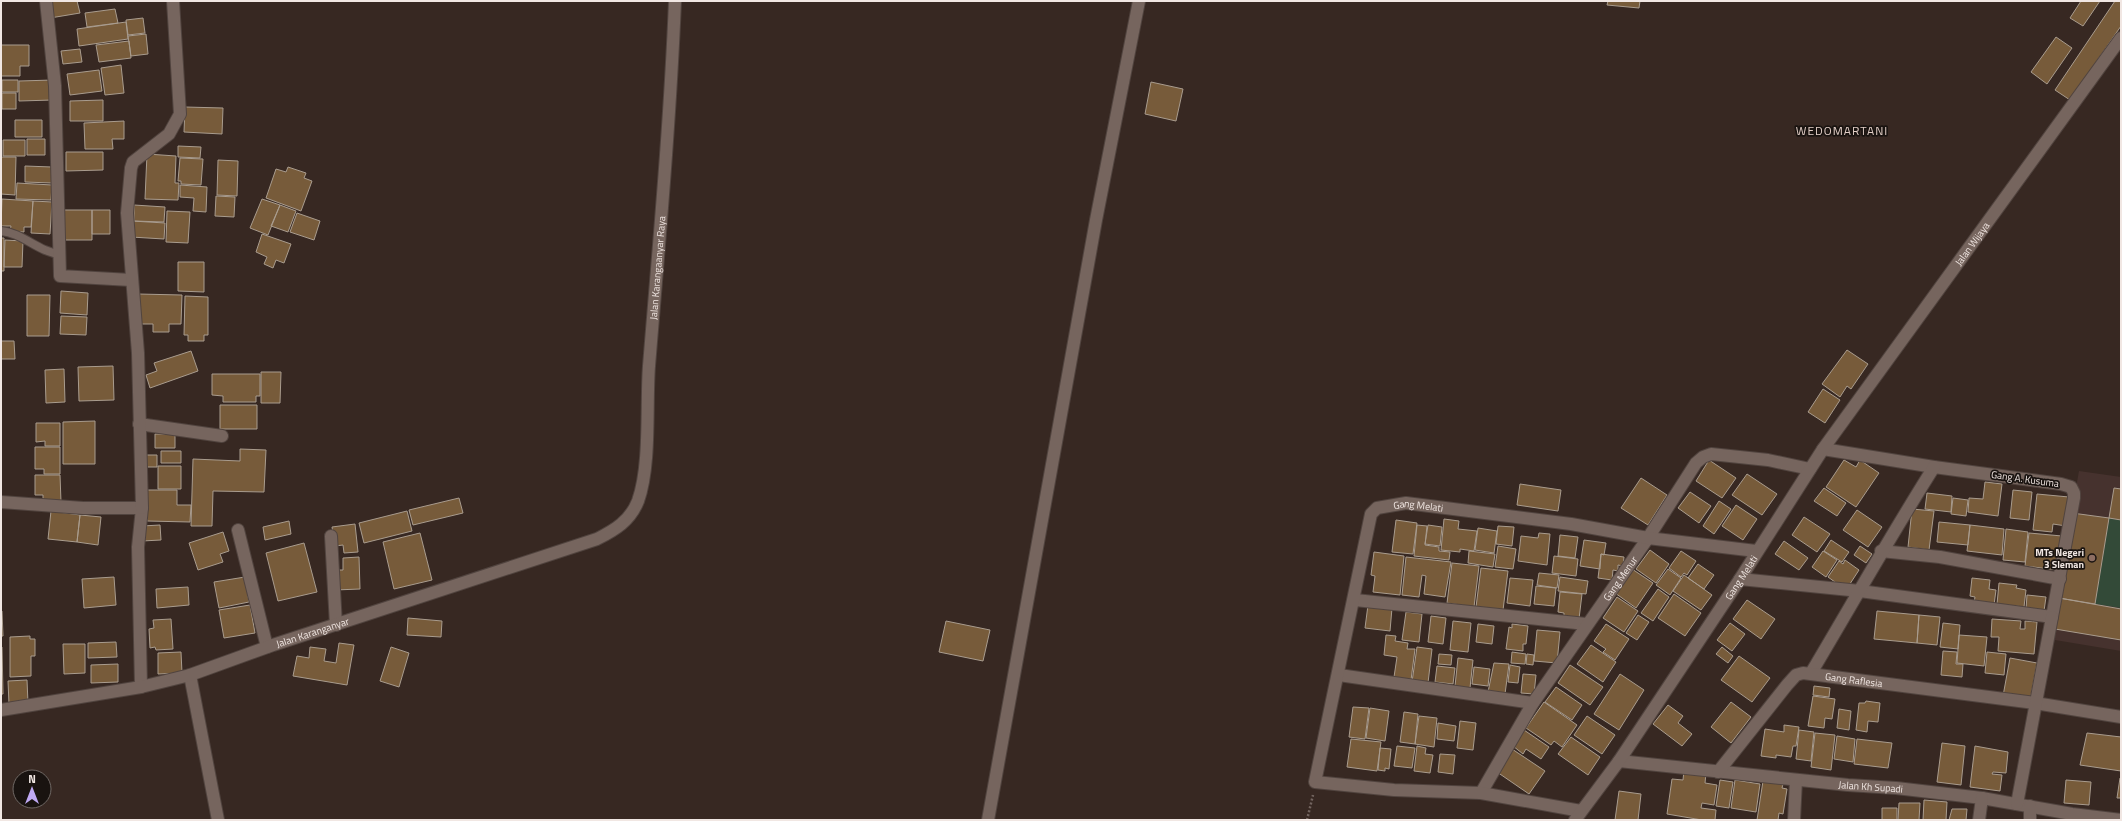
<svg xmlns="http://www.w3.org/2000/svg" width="2122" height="821" font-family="'Titillium Web',sans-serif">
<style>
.education{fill:#46322e}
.green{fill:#334a38}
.building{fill:#775b3a;stroke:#a99c8e}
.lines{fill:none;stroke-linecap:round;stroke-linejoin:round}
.lane-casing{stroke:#51443f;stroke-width:10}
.street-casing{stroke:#51443f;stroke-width:14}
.path{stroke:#736560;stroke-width:2.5;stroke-dasharray:2 2;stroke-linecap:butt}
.lane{stroke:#76655e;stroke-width:8}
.street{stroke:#76655e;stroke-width:12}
.education-dot{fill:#8d6e63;stroke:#191310;stroke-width:1.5}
.labels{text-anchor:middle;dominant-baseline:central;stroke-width:3.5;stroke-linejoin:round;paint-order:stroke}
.street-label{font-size:10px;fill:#f1e7e3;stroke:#191310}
.poi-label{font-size:10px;font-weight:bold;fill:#f1e7e3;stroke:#191310;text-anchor:end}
.quarter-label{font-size:12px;letter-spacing:1px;fill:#e3cfc7;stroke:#191310}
</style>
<rect width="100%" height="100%" fill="#372822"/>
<!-- education -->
<path class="education" d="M2079,471L2121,477V651L2049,639Z"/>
<!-- green -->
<path class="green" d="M2109,518L2121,520V608L2095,604Z"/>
<!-- building -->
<path class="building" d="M47,1H77L80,13L50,18Z
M1608,1H1640L1639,8L1607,5Z
M2081,1H2100L2083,26L2070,18Z
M2115,1H2121V26L2070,100L2055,90Z
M115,9L118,23L87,27L85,13Z
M143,18L145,33L128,35L126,20Z
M126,22L128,39L79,46L77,29Z
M146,34L148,54L131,56L128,36Z
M2056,37L2072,48L2047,84L2031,72Z
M129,41L131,58L99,62L96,45Z
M1,45H29V66H20V76H1Z
M80,49L82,62L63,64L61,51Z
M121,65L124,93L105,95L101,68Z
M99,70L102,91L70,95L67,74Z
M2,80H18V92H2Z
M53,80V100L19,101V81Z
M1151,82L1183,89L1176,121L1145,114Z
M2,93H16V109H2Z
M103,100V121H70V101Z
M185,107L223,108L222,134L184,132Z
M15,120H42V137H15Z
M124,121V139H112L113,149H85L84,123Z
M27,139H45V155H27Z
M3,140H25V156H3Z
M178,146L201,147L200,158L178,157Z
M66,152H103V170L66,171Z
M147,154L176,156L175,183H179L178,200L145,199Z
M1,157H16L15,195L1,194Z
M180,158L203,159L201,185L181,184V181H178Z
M218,160L238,161L237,196L217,195Z
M25,166L52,167V183L25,182Z
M288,167L306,173L304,178L312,181L301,211L266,198L276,169L286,172Z
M17,183L52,185L51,200L16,199Z
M180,185L207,187L206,212L193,211L194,198L180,197Z
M216,196L235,197L234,217L215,216Z
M2,199L33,201L31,227H24V232L10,231L11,226H1Z
M262,199L280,205L268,235L250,228Z
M33,201L52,202L50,234L31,233Z
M134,205L165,207L164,222L134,221Z
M280,205L296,211L288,232L271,226Z
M62,210H92V240H63Z
M92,210H110V234H92Z
M167,211L190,212L188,243L166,242Z
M297,213L320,221L314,240L290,232Z
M132,221L165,223L164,239L131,237Z
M262,234L291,244L284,263L276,260L273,268L264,264L267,257L256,252Z
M1,238H4V271H1Z
M5,240L23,241L22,267H4Z
M178,262H204V292L178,291Z
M61,291L88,293L87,315L60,313Z
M138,294L182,295L181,324H169V332H153V324H138Z
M27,295H50L49,336H27Z
M185,296L208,297V335H204V341H188V335H184Z
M61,316L87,317L86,335L60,334Z
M1,341H14L15,359H1Z
M1847,350L1868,364L1851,389L1847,386L1840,397L1822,384Z
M191,351L198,371L150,388L146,375L157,371L154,363Z
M113,366L114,400L79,401L78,367Z
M64,369L65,402L46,403L45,370Z
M261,372H281L280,403H261Z
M212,374H260V396H256V402H223V396L212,395Z
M1823,389L1840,400L1825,423L1808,412Z
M220,405H257V429H220Z
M95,421V464H63V422Z
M36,423H60V446H45V441L36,442Z
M155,434H175V448H155Z
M35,447H60V474H44V469H35Z
M240,449L266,450L264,492L213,491L212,526H191L193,459L240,461Z
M161,451H181V463H161Z
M144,455H157V467H144Z
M1709,460L1736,478L1722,498L1696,481Z
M1844,460L1856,467L1860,460L1879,473L1856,507L1826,487Z
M158,466H181V489H158Z
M1747,474L1777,494L1762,515L1732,495Z
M35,475H60L61,502H43V495H35Z
M1641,478L1667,495L1648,525L1621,508Z
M1985,482L2002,484L1998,516L1968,512L1969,498L1983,499Z
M1520,484L1561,490L1558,511L1517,505Z
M1824,488L1846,503L1837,516L1814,501Z
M2114,488L2121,489V520L2109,518Z
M147,490H177V505H191L190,522L147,521Z
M2013,490L2032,492L2029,520L2010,518Z
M1690,492L1711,506L1699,523L1678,508Z
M1927,493L1952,496L1951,512L1925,509Z
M2037,494L2069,497L2066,526L2053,524L2052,532L2033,530Z
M459,498L463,513L413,525L409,510Z
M1953,498L1968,500L1966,516L1951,514Z
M1719,501L1731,509L1714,534L1703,526Z
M1736,505L1757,519L1743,540L1722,526Z
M1912,509L1934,511L1929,550L1908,547Z
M1857,510L1882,527L1868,547L1843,530Z
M51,511L80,515L77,542L48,539Z
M407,511L412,531L364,543L359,523Z
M2072,513L2109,518L2095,604L2059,598Z
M80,515L101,517L98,545L77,542Z
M1804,517L1830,534L1817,552L1792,535Z
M1444,519L1459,521L1458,529L1477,531L1474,551L1460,549V552L1441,550Z
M1396,520L1417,523L1413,554L1392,552Z
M289,521L291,534L265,540L263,527Z
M1939,522L1970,525L1968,545L1937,542Z
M355,524L358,552L344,553L343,545L335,546L332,527Z
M160,525L161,540L142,541V526Z
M1417,525L1427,526L1425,545L1439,547V551L1450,552L1449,560L1414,556Z
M1428,525L1442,527L1440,546L1425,544Z
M1970,525L2004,529L2002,555L1967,551Z
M1498,526L1514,527L1512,546L1496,544Z
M1478,528L1497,531L1494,553L1475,550Z
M2006,529L2028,532L2025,562L2003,560Z
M223,532L229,551L220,554L223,562L198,570L189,543Z
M420,533L432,580L394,589L383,542Z
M1539,533L1550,534L1547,565L1518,561L1521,536L1538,538Z
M2029,533L2062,536L2058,570L2025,566Z
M1560,535L1578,537L1575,558L1558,556Z
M1584,540L1606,543L1604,555L1601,554L1600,569L1580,566Z
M1831,540L1849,552L1842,562L1824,551Z
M1784,541L1808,558L1799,570L1775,554Z
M304,543L317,592L278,601L266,553Z
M1498,546L1516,549L1513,569L1495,567Z
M1860,546L1872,554L1866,563L1854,555Z
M1650,550L1669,564L1656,583L1636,569Z
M1469,551L1495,554L1493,567L1468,563Z
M1681,551L1696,561L1687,575L1684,573L1681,577L1669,568Z
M1823,551L1837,560L1826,577L1812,567Z
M1374,552L1404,556L1400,595L1373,592L1375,576L1371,575Z
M1601,554L1624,557L1623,566L1618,565V571L1613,570L1612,580L1598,578Z
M1554,556L1578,559L1576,576L1552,573Z
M359,557L360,589L335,590V570H343V558Z
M1406,557L1451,562L1445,597L1424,594L1426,576L1422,575L1419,597L1402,595Z
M1845,560L1859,570L1846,590L1828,577L1839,561L1843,564Z
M1452,563L1479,566L1474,607L1447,603Z
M1698,564L1714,575L1704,589L1688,578Z
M1481,568L1508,571L1503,610L1476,607Z
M1632,569L1653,583L1636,608L1615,593Z
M1668,569L1681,578L1670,595L1656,585Z
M1539,573L1559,575L1557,588L1537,585Z
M1684,575L1712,595L1701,610L1673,591Z
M114,577L116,605L84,608L82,579Z
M245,577L249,602L219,608L214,582Z
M1560,577L1588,581L1586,594L1558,591Z
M1510,578L1533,580L1530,606L1507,603Z
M1972,578L1990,580L1989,589L1996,590L1994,605L1974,603L1975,597L1970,596Z
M1999,583L2017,585L2016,588L2026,590L2024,607L1997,604Z
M1536,586L1556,588L1554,606L1534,604Z
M188,587L189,605L157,608L156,589Z
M1658,589L1669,597L1653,621L1641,613Z
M1560,592L1582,594L1579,619L1564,617V613L1558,612Z
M1674,594L1701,613L1685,636L1658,618Z
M2027,595L2046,597L2044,611L2026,609Z
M1617,597L1638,611L1624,632L1603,618Z
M2059,598L2121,609V640L2055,629Z
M1747,600L1775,619L1761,639L1733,619Z
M250,605L255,633L224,638L219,610Z
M1368,605L1392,608L1390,631L1365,628Z
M1,611H2L3,636H1Z
M1877,611L1919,615L1917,643L1874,639Z
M1406,612L1422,614L1419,642L1402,640Z
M1638,615L1649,622L1637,640L1626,633Z
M1919,615L1940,617L1937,645L1917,643Z
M1431,616L1446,618L1443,644L1428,642Z
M408,618L442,621L441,637L407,635Z
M171,619L173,649L156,650L155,647L150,648L149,629L154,628L153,620Z
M1992,619L2021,621L2020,629H2025V621L2037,622L2034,654L1998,651L1999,637H1991Z
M946,621L990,630L983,661L939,652Z
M1453,621L1471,623L1468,652L1450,650Z
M1730,623L1745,634L1732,651L1717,640Z
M1943,623L1960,625L1958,649L1940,647Z
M1478,624L1494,626L1492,644L1476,642Z
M1512,624L1528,626L1526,644H1523V651L1506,649L1509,627L1512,628Z
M1606,624L1629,639L1615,660L1603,652L1606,649L1594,641Z
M1537,630L1560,632L1557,663L1534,661Z
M1386,635L1396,636L1395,641L1408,643L1407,649H1415L1411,680L1394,677L1397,657L1384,655Z
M1959,635L1987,637L1984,666L1957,663Z
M30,636V639H35V656H31V676L10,677V637Z
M116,642L117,657L88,658V643Z
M339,643L354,645L347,685L293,676L297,656L309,658L310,647L326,649L324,661L336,663Z
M63,644H85V673L64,674Z
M1591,645L1616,662L1603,682L1577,664Z
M1,647H2L3,694H1Z
M391,647L409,653L399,687L380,681Z
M1417,647L1432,649L1428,683L1412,682Z
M1722,647L1733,656L1728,663L1716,654Z
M1943,651L1957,652L1956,664H1963L1962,677L1941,675Z
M181,652L182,673L158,674V653Z
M1512,652L1526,654L1525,664L1511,663Z
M1987,652L2006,654L2004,675L1985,673Z
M1439,654L1452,655L1451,665L1438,664Z
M1527,654L1534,655L1533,665L1526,664Z
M1739,656L1770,678L1752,702L1721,680Z
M1458,658L1473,660L1470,688L1455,686Z
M2010,658L2037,663L2030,701L2003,696Z
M1494,663L1509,664L1505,694L1488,692Z
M118,664V682L91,683V665Z
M1510,665L1520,667L1518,683L1508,682Z
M1570,665L1603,687L1590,705L1558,683Z
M1437,666L1455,668L1453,684L1435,682Z
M1474,667L1490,669L1488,686L1472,684Z
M1523,674L1536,675L1534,694L1521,693Z
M1620,674L1644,690L1619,730L1594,714Z
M27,680L28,703L9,704L8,681Z
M1814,686L1830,688L1829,697L1813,695Z
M1556,687L1582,705L1572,720L1545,702Z
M1813,696L1835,699L1832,719L1825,718L1824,728L1808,726Z
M1866,701L1880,703L1878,722L1868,721L1867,732L1856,730L1859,703H1865Z
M1544,702L1577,725L1562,747L1554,741L1551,745L1526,728Z
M1731,702L1751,717L1731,743L1711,727Z
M1668,705L1683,716L1678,723L1692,734L1682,746L1653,724Z
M1353,707L1369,708L1365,739L1349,737Z
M1370,708L1389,711L1385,741L1366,738Z
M1839,709L1851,711L1849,730L1837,728Z
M1404,712L1418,714L1415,744L1400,742Z
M1419,716L1437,718L1434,747L1415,744Z
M1587,716L1615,735L1602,754L1574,735Z
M1460,721L1476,723L1473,750L1457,748Z
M1438,723L1456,726L1454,741L1437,739Z
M1784,725L1799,727L1796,746H1793L1791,757L1776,755V758L1761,756L1765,729L1784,732Z
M1524,730L1549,747L1541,759L1526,749L1523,754L1513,746Z
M1799,730L1814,732L1811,761L1796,759Z
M1815,733L1835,735L1831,770L1811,767Z
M2087,733L2121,737V771L2080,765Z
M1837,736L1855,739L1853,762L1834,759Z
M1571,737L1600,757L1588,775L1558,754Z
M1351,739L1381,742L1377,771L1347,767Z
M1857,739L1892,743L1888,768L1854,764Z
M1942,743L1965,746L1961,785L1937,782Z
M1397,746L1415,748L1412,768L1394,766Z
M1417,746L1426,748L1425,754L1433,755L1430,773L1414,771Z
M1975,746L2008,752L2006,773L1993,772L1992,774L2002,775L2000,791L1970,787Z
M1380,748L1391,749L1389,769L1385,768V771L1378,770Z
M1512,749L1545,771L1529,794L1497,772Z
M1440,754L1455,755L1453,774L1438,772Z
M1684,770L1706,773L1705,783L1717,785L1714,805L1702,803L1701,808L1716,810L1715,820H1702L1667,814L1672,779L1683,780Z
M2120,778H2121V798H2117Z
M1720,780L1733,782L1729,808L1716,806Z
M1735,780L1760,784L1756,812L1731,808Z
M2066,780L2091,782L2089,805L2064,803Z
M1763,781L1783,784L1782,788L1787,789L1783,814L1779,813L1778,820H1757Z
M1619,791L1641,794L1638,820H1615Z
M1924,800L1947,802L1946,820H1923Z
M1899,803H1920L1919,820H1898Z
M1882,808H1897V820H1882Z
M1952,809H1967L1966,820H1949Z"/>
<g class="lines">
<defs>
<path id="lane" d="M1,231C23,233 38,252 60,254"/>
<g id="street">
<path d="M46,1L55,86L60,276L131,280"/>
<path d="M139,424L222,436"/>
<path d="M1,502L83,508H142L138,547L141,687"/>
<path d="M142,508L138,353L127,213L131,168L133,162L169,134L180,114L173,1"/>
<path d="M238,530L267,647"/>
<path d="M331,536L336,625"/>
<path d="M1881,551L1940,557L2060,579"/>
<path d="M1740,579L1860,591L2052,617L2074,498V493L2071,487L2061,484L1934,467L1823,449"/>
<path d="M1355,600L1586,624"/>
<path d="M1811,673C1852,604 1891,535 1934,467"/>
<path d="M190,675L218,820"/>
<path d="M1339,675L1533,703"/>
<path id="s1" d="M1,710L141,687L190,675L273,645L597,539C615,530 630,521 638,501C651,465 646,405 649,366C659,244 670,123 675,1"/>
<path id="s2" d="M1619,761L1848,785L1896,788L1982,798L2072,814L2121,820"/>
<path id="s3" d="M1718,772L1787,685L1796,675L1803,673L2035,703L2121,717"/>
<path id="s4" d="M1481,793L1533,703L1648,538L1696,463L1703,457L1711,454L1768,460L1810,469"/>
<path d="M2017,804L2052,617"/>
<path d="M2030,806V820"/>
<path id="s5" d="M1581,811L1481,793L1394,790L1315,782L1371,514L1377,508L1406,503L1571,524L1648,538L1756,551"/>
<path d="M988,820L1096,220L1139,1"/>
<path id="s6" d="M1575,820L1619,761L1740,579L1823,449L2121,38"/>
<path d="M1794,820L1796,780"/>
<path d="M1979,820L1982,798"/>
</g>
</defs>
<!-- lane casing -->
<use href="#lane" class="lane-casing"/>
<!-- street casing -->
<use href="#street" class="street-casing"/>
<!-- path -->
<path class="path" d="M1307,820L1313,795"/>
<!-- lane -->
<use href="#lane" class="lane"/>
<!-- street -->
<use href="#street" class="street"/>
</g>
<!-- markers -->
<circle class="education-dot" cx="2092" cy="558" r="4"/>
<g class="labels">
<!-- street labels -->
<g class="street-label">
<text stroke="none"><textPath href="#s6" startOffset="700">Jalan Wijaya</textPath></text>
<text stroke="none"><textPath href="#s1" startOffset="913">Jalan Karangaanyar Raya</textPath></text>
<text transform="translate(2025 479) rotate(8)">Gang A. Kusuma</text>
<text stroke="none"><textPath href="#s5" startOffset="592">Gang Melati</textPath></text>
<text stroke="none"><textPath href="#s6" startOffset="294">Gang Melati</textPath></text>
<text stroke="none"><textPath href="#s4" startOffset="256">Gang Menur</textPath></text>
<text stroke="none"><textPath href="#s1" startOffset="322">Jalan Karanganyar</textPath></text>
<text stroke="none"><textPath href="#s3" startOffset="183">Gang Raflesia</textPath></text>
<text stroke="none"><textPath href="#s2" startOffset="253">Jalan Kh Supadi</textPath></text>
</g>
<!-- poi labels -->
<g class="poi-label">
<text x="2084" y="552">MTs Negeri<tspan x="2084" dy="12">3 Sleman</tspan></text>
</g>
<!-- quarter labels -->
<g class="quarter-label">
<text x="1842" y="130">WEDOMARTANI</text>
</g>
</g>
<!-- border -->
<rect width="2122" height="821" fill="none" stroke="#f1e7e3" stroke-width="4"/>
<!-- north arrow -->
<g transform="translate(32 789)"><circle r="19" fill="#191310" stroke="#6f6864"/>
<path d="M0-3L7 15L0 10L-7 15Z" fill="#bfa9f4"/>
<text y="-6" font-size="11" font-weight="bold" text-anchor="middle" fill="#f1e7e3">N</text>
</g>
</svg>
